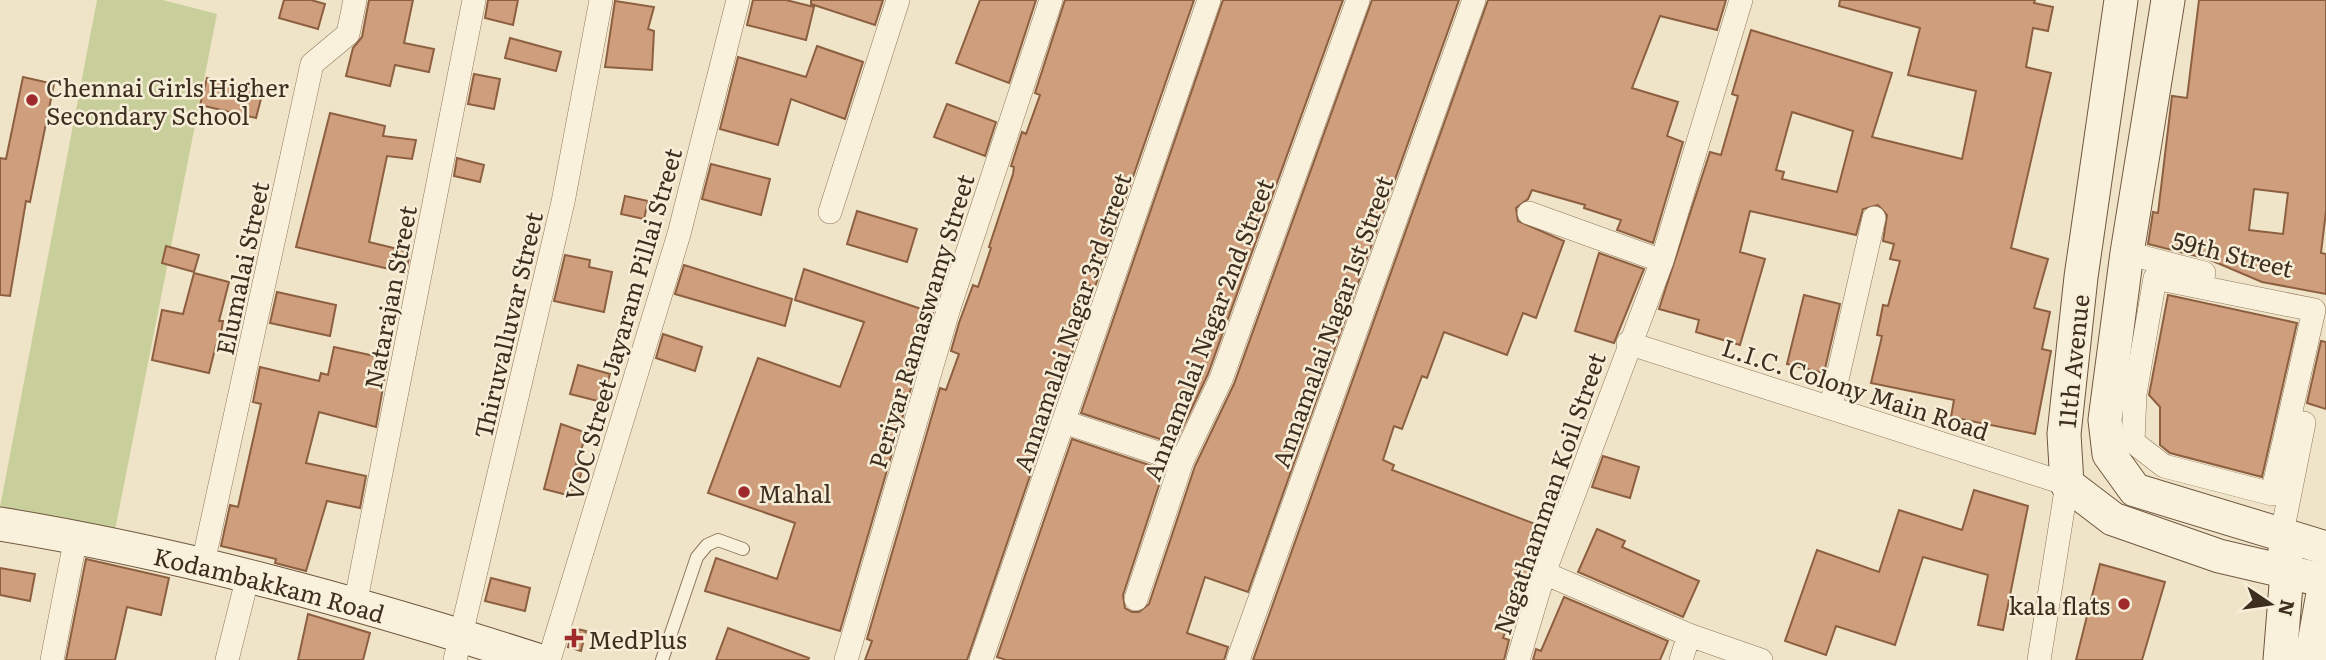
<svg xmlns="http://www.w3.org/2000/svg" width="2326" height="660" font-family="Literata,serif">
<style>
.park{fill:#c9cf9b}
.building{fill:#cf9f7d;stroke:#8d5f41;stroke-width:2;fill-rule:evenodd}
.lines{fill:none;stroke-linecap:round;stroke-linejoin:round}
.lane-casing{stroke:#8d765c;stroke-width:14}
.street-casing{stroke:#8d765c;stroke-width:24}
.secondary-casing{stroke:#6f573f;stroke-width:35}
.lane{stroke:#faf1dc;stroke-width:12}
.street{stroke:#faf1dc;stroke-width:23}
.secondary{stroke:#faf1dc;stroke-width:33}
.poi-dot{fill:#9e2a2b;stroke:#f7eed8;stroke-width:2.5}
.labels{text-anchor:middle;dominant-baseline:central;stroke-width:5;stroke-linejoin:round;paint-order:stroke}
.poi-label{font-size:24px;fill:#3d2e20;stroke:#f7eed8;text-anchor:start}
.street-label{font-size:24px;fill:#3d2e20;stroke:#f7eed8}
</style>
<rect width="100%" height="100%" fill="#f0e4c8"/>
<!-- park -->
<path class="park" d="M97,0H163L217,14L115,530L0,507Z"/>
<!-- building -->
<path class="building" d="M284,0H311L325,4L318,29L279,18Z
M369,0H413L404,43L434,49L429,72L395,65L390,86L346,76L353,48L362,37Z
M488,0H518L513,25L485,18Z
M753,0H786L814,7L806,40L747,25Z
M811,0H883L875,25L811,4Z
M980,0H1036L1009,83L956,63Z
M1065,0H1194L1095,287L1086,284L1071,323L1081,327L967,660H865L872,641L867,639L940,388L946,390L959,354L951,351L959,323L973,285L978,287L991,248L989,247L1013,174L1014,167L1011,166L1022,132L1026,134L1040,95L1035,93Z
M1223,0H1343L1208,374L1175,444L1081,413Z
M1372,0H1459L1248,592L1205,577L1187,633L1228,647L1224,660H1006L997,657L1072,439L1164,470L1123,595L1125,608L1132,612H1139L1149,604L1195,466L1234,384Z
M1488,0H1726L1717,30L1660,16L1632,88L1678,102L1667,136L1683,142L1653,243L1617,230L1621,220L1584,208L1585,205L1532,190L1528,199L1516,208L1518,221L1564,241L1536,318L1523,313L1507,355L1444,332L1427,378L1422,376L1402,429L1394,426L1383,460L1394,465L1392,470L1546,528L1520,603L1517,602L1503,638L1509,640L1504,660H1253Z
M1840,0H2035L2034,3L2053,7L2048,31L2033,28L2026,67L2051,73L2011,248L2048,259L2034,308L2050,312L2042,349L2051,351L2035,434L1951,417L1954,400L1871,383L1882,336L1877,335L1883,305L1888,306L1900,261L1890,259L1894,244L1883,241L1887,215L1878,205L1863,209L1856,235L1750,211L1740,252L1765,259L1740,345L1696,332L1699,320L1659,309L1710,152L1721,155L1738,96L1732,94L1751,30L1892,73L1872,137L1962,159L1976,91L1908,75L1920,28L1839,6ZM1792,112L1853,131L1837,192L1782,179L1784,172L1776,170Z
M2199,0H2326V211L2321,253L2326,254V294L2262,282L2208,259L2148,244L2153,212L2158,213L2172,96L2187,98ZM2254,189L2288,193L2283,234L2249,230Z
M615,1L654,7L648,29L654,31L652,70L605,67Z
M510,38L561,52L556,71L505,58Z
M817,46L863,62L845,119L791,99L778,145L720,129L738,57L806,77Z
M474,74L500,79L494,109L468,104Z
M23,77L54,84L30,202L26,201L10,296L0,295V158L6,159Z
M207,78L263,91L256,118L200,105Z
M947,104L996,122L985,156L934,137Z
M330,113L385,126L383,136L416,140L412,159L387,156L369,242L410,252L406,273L296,247Z
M457,158L484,165L480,182L454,176Z
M711,164L770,179L761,215L702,199Z
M625,196L648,201L644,219L621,214Z
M857,211L917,229L907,262L847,244Z
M166,246L199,255L194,272L162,263Z
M1599,253L1644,269L1614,343L1575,331Z
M565,255L590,260L589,267L612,272L604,312L554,301Z
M684,265L792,299L785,326L675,294Z
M804,269L933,313L840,631L705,591L716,558L777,579L795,523L708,493L758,358L840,387L864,322L795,300Z
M194,273L229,282L219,321H223L219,346L216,345L209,373L152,360L162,310L183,314Z
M277,292L336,305L330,336L270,323Z
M1804,295L1840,304L1824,373L1787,364Z
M2168,295L2297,323L2262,477L2170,453L2160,445V407L2149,395Z
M663,334L702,347L695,371L656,358Z
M2321,341L2326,342V409L2307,403Z
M334,347L388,359L376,427L319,412L306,463L366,476L360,508L327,501L306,571L275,563L276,559L221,546L230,505L238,507L261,404L253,402L260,367L319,381L321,373L328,375Z
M578,365L610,374L602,402L570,394Z
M561,424L587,433L576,464L583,466L575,497L544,489Z
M1603,456L1639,467L1630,498L1592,487Z
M1974,490L2028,506L2003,630L1978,625L1988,575L1923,557L1895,645L1836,626L1826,655L1785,641L1817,550L1879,572L1899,510L1962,530Z
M1597,529L1625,541L1622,547L1699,581L1683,617L1578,572Z
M86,559L169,578L161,615L127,607L115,660H66Z
M2100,564L2165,582L2142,660H2076Z
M0,568L35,574L30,601L0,595Z
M491,578L530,588L525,611L485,601Z
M1564,597L1668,641L1660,660H1533L1536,649L1541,651Z
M308,614L370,633L363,660H298Z
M573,628L586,631L581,651L568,647Z
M728,628L809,658L808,660H716Z"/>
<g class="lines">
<defs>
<path id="lane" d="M662,660L697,557L707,545L718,540L743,549"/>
<path id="street" d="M830,212L898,0
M1529,213L1662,261
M2127,253L2204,273
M1628,343L2067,484L2039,660
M2109,389L2135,394L2133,442L2164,466L2272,494L2314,310L2155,278L2135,394
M1831,406L1874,218
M1064,422L1182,461
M2282,533L2304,423
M203,563L312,64L348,34L355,0
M1544,573L1689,635L1761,660
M1136,599L1182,461L1221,379L1358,0
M355,605L474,0
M52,660L76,537
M227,660L248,576
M455,660L563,202L601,0
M549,660L679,234L738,0
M846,660L948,311L1051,0
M981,660L1209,0
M1238,660L1474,0
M1518,660L1544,573L1662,261L1741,0
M1681,660L1689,635"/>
<g id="secondary">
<path d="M2121,0L2081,277L2064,434L2067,484L2113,519L2219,556L2326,581"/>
<path d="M2168,0L2127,253L2105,420L2109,454L2135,490L2326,548"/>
<path id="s1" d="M0,524C183,554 361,603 537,660"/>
<path d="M2280,660L2287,572L2285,551"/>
<path d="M2311,660L2326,577"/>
</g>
</defs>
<!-- lane casing -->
<use href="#lane" class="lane-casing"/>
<!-- street casing -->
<use href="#street" class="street-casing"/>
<!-- secondary casing -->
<use href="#secondary" class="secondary-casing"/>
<!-- lane -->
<use href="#lane" class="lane"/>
<!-- street -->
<use href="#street" class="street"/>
<!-- secondary -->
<use href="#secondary" class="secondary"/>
</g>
<!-- markers -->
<g class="poi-dot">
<circle cx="32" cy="100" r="7"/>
<circle cx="744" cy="492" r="7"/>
<circle cx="2124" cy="604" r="7"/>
<path d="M570.5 627.5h7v7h7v7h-7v7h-7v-7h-7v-7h7z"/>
</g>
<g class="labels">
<!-- poi labels -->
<g class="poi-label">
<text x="46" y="86">Chennai Girls Higher<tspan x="46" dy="28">Secondary School</tspan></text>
<text x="758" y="492">Mahal</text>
<text x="2110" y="604" text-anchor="end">kala flats</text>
<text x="588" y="638">MedPlus</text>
</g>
<!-- street labels -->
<g class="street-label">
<text transform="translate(2233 253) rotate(14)">59th Street</text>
<text transform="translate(241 268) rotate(-78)">Elumalai Street</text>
<text transform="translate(389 297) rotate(-79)">Natarajan Street</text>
<text transform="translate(920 321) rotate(-73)">Periyar Ramaswamy Street</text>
<text transform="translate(1331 321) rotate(-70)">Annamalai Nagar 1st Street</text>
<text transform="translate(1071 322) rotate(-71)">Annamalai Nagar 3rd street</text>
<text transform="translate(622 324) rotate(-74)">VOC Street Jayaram Pillai Street</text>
<text transform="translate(507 325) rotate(-77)">Thiruvalluvar Street</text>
<text transform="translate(1207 329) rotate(-69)">Annamalai Nagar 2nd Street</text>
<text transform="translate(2072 361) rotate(-84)">11th Avenue</text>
<text transform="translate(1856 388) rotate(18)">L.I.C. Colony Main Road</text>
<text transform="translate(1548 493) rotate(-71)">Nagathamman Koil Street</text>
<text stroke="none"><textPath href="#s1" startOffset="276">Kodambakkam Road</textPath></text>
</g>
</g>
<!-- north arrow -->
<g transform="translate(2270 604) rotate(103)" stroke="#f7eed8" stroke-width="5" paint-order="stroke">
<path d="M0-5L12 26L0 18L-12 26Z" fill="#3d2e20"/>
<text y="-10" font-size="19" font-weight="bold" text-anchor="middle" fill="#3d2e20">N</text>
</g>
</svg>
